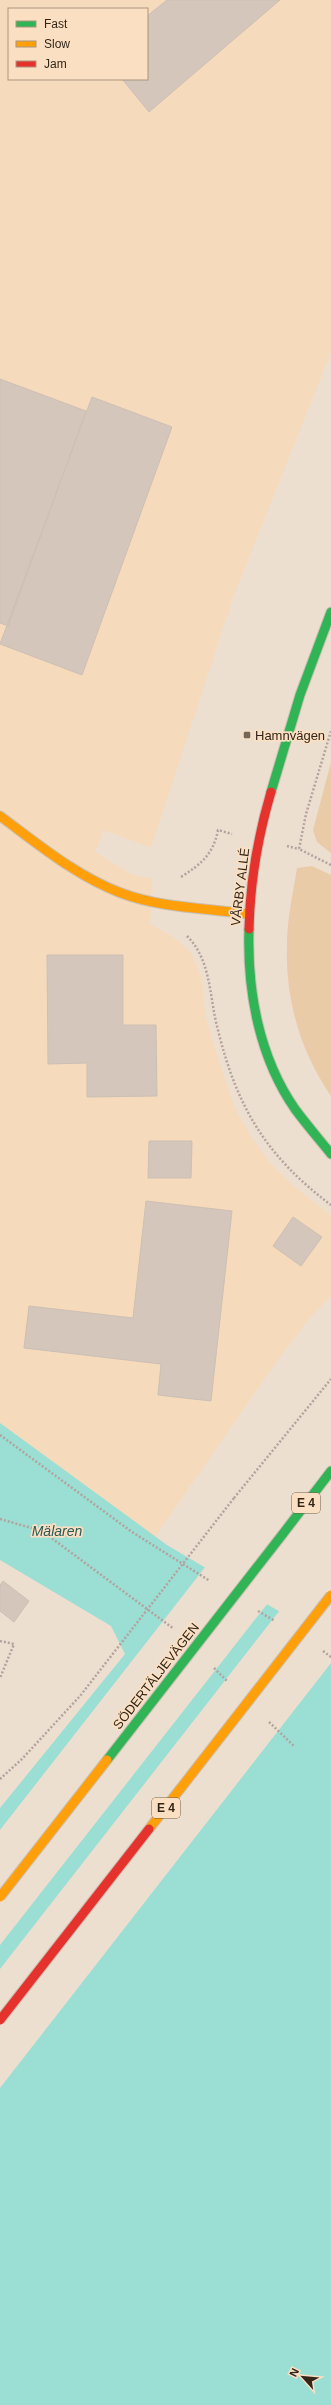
<svg xmlns="http://www.w3.org/2000/svg" width="331" height="2405" font-family="Arial,sans-serif">
<style>
.built{fill:#f5dabc;fill-rule:evenodd}
.green{fill:#eacba8}
.water{fill:#9bded4}
.pier{fill:#eddfd0}
.building{fill:#d5c6bb;stroke:#cdbfb4}
.lines{fill:none;stroke-linecap:round;stroke-linejoin:round}
.fast-casing{stroke:#c9beb2;stroke-width:11}
.slow-casing{stroke:#c9beb2;stroke-width:11}
.jam-casing{stroke:#c9beb2;stroke-width:11}
.path{stroke:#b2a39f;stroke-width:2.5;stroke-dasharray:2 2;stroke-linecap:butt}
.fast{stroke:#30b455;stroke-width:9}
.slow{stroke:#ff9f0a;stroke-width:9}
.jam{stroke:#e5322d;stroke-width:9}
.fast-bridge-casing{stroke:#c9beb2;stroke-width:11;stroke-linecap:butt}
.slow-bridge-casing{stroke:#c9beb2;stroke-width:11;stroke-linecap:butt}
.jam-bridge-casing{stroke:#c9beb2;stroke-width:11;stroke-linecap:butt}
.path-bridge{stroke:#b2a39f;stroke-width:2.5;stroke-dasharray:2 2;stroke-linecap:butt}
.fast-bridge{stroke:#30b455;stroke-width:9}
.slow-bridge{stroke:#ff9f0a;stroke-width:9}
.jam-bridge{stroke:#e5322d;stroke-width:9}
.poi-dot{fill:#746759;stroke:#fadfc3;stroke-width:1.5}
.labels{text-anchor:middle;dominant-baseline:central;stroke-width:3.5;stroke-linejoin:round;paint-order:stroke}
.shield{fill:#fadfc3;stroke:#6f5e4c;stroke-width:1}
.shield-label{font-size:12px;font-weight:bold;fill:#332619}
.poi-label{font-size:13px;fill:#332619;stroke:#fadfc3;text-anchor:start}
.street-label{font-size:13px;fill:#332619;stroke:#fadfc3}
.water-label{font-size:14px;font-style:italic;fill:#2b5955;stroke:#fadfc3}
</style>
<rect width="100%" height="100%" fill="#eddfd0"/>
<!-- built -->
<path class="built" d="M0,0H331V352L232,600L151,848L104,830L95,852L131,874L152,879L150,924L175,938L192,954L201,976L205,1013L212,1039L234,1106L250,1135L270,1163L297,1189L331,1215V1296L310,1318L277,1361L155,1537L0,1423ZM9,9H147V79H9Z"/>
<!-- green -->
<path class="green" d="M331,762V853L317,842L313,830Z
M312,866L331,875V1096C300,1051 285,999 287,944C287,919 293,893 297,868Z"/>
<!-- water -->
<path class="water" d="M0,1423L167,1545L331,1642V2405H0V1808L125,1654L111,1626L0,1560Z"/>
<!-- pier -->
<path class="pier" d="M206,1566L268,1603L0,1945V1830Z
M280,1610L331,1639V1663L0,2088V1969Z"/>
<!-- building -->
<path class="building" d="M167,0H280L149,112L122,79H147V16Z
M0,379L86,411L8,626L0,623Z
M92,397L172,427L82,675L0,644Z
M47,955H123V1025H156L157,1096L87,1097V1063L48,1064Z
M149,1141H192L191,1178H148Z
M146,1201L232,1211L211,1401L158,1395L161,1364L24,1348L29,1306L133,1318Z
M293,1217L322,1237L301,1266L273,1246Z
M3,1581L29,1601L14,1622L0,1611V1585Z"/>
<g class="lines">
<defs>
<path id="fast" d="M271,792L300,695L331,612
M249,929C247,991 259,1057 295,1109C306,1124 319,1139 331,1154
M282,1535L331,1471"/>
<path id="slow" d="M0,816C38,844 76,876 121,893C161,908 205,908 247,914"/>
<path id="jam" d="M249,929C250,883 258,836 271,792"/>
</defs>
<!-- fast casing -->
<use href="#fast" class="fast-casing"/>
<!-- slow casing -->
<use href="#slow" class="slow-casing"/>
<!-- jam casing -->
<use href="#jam" class="jam-casing"/>
<!-- path -->
<path class="path" d="M331,731L306,814L299,849L331,865
M287,846L299,849
M181,877C201,864 213,855 218,830L232,834
M187,936C212,961 209,998 218,1030C237,1108 267,1157 331,1205
M0,1435L132,1532L210,1581
M234,1498L331,1379
M0,1519L42,1531L174,1629
M258,1611L275,1621
M0,1641L14,1644L0,1678
M323,1651L331,1657
M214,1668L228,1682
M269,1722L294,1746"/>
<!-- fast -->
<use href="#fast" class="fast"/>
<!-- slow -->
<use href="#slow" class="slow"/>
<!-- jam -->
<use href="#jam" class="jam"/>
<defs>
<path id="fast-bridge" d="M107,1760L282,1535"/>
<path id="slow-bridge" d="M149,1829L331,1595
M0,1897L107,1760"/>
<path id="jam-bridge" d="M0,2020L149,1829"/>
</defs>
<!-- fast-bridge casing -->
<use href="#fast-bridge" class="fast-bridge-casing"/>
<!-- slow-bridge casing -->
<use href="#slow-bridge" class="slow-bridge-casing"/>
<!-- jam-bridge casing -->
<use href="#jam-bridge" class="jam-bridge-casing"/>
<!-- path-bridge -->
<path class="path-bridge" d="M0,1779L22,1759L80,1696L234,1498"/>
<!-- fast-bridge -->
<use href="#fast-bridge" class="fast-bridge"/>
<!-- slow-bridge -->
<use href="#slow-bridge" class="slow-bridge"/>
<!-- jam-bridge -->
<use href="#jam-bridge" class="jam-bridge"/>
</g>
<!-- markers -->
<rect class="poi-dot" x="243" y="731" width="8" height="8" rx="2"/>
<g class="labels">
<!-- shield labels -->
<g class="shield">
<rect x="292" y="1493" width="28" height="20" rx="3"/>
<rect x="152" y="1798" width="28" height="20" rx="3"/>
</g>
<g class="shield-label">
<text x="306" y="1503">E 4</text>
<text x="166" y="1808">E 4</text>
</g>
<!-- poi labels -->
<g class="poi-label">
<text x="255" y="735">Hamnvägen</text>
</g>
<!-- street labels -->
<g class="street-label">
<text transform="translate(240 887) rotate(-83)">VÅRBY ALLÉ</text>
<text transform="translate(156 1676) rotate(-52)">SÖDERTÄLJEVÄGEN</text>
</g>
<!-- water labels -->
<g class="water-label">
<text x="57" y="1531">Mälaren</text>
</g>
</g>
<!-- legend -->
<rect x="8" y="8" width="140" height="72" fill="#fadfc3" stroke="#aa957f"/>
<rect x="16" y="21" width="20" height="6" fill="#30b455" stroke="#aa957f"/>
<text x="44" y="28" font-size="12" fill="#332619">Fast</text>
<rect x="16" y="41" width="20" height="6" fill="#ff9f0a" stroke="#aa957f"/>
<text x="44" y="48" font-size="12" fill="#332619">Slow</text>
<rect x="16" y="61" width="20" height="6" fill="#e5322d" stroke="#aa957f"/>
<text x="44" y="68" font-size="12" fill="#332619">Jam</text>
<!-- north arrow -->
<g transform="translate(303 2377) rotate(297)" stroke="#fadfc3" stroke-width="3" paint-order="stroke">
<path d="M0-3L7 15L0 10L-7 15Z" fill="#332619"/>
<text y="-6" font-size="11" font-weight="bold" text-anchor="middle" fill="#332619">N</text>
</g>
</svg>
